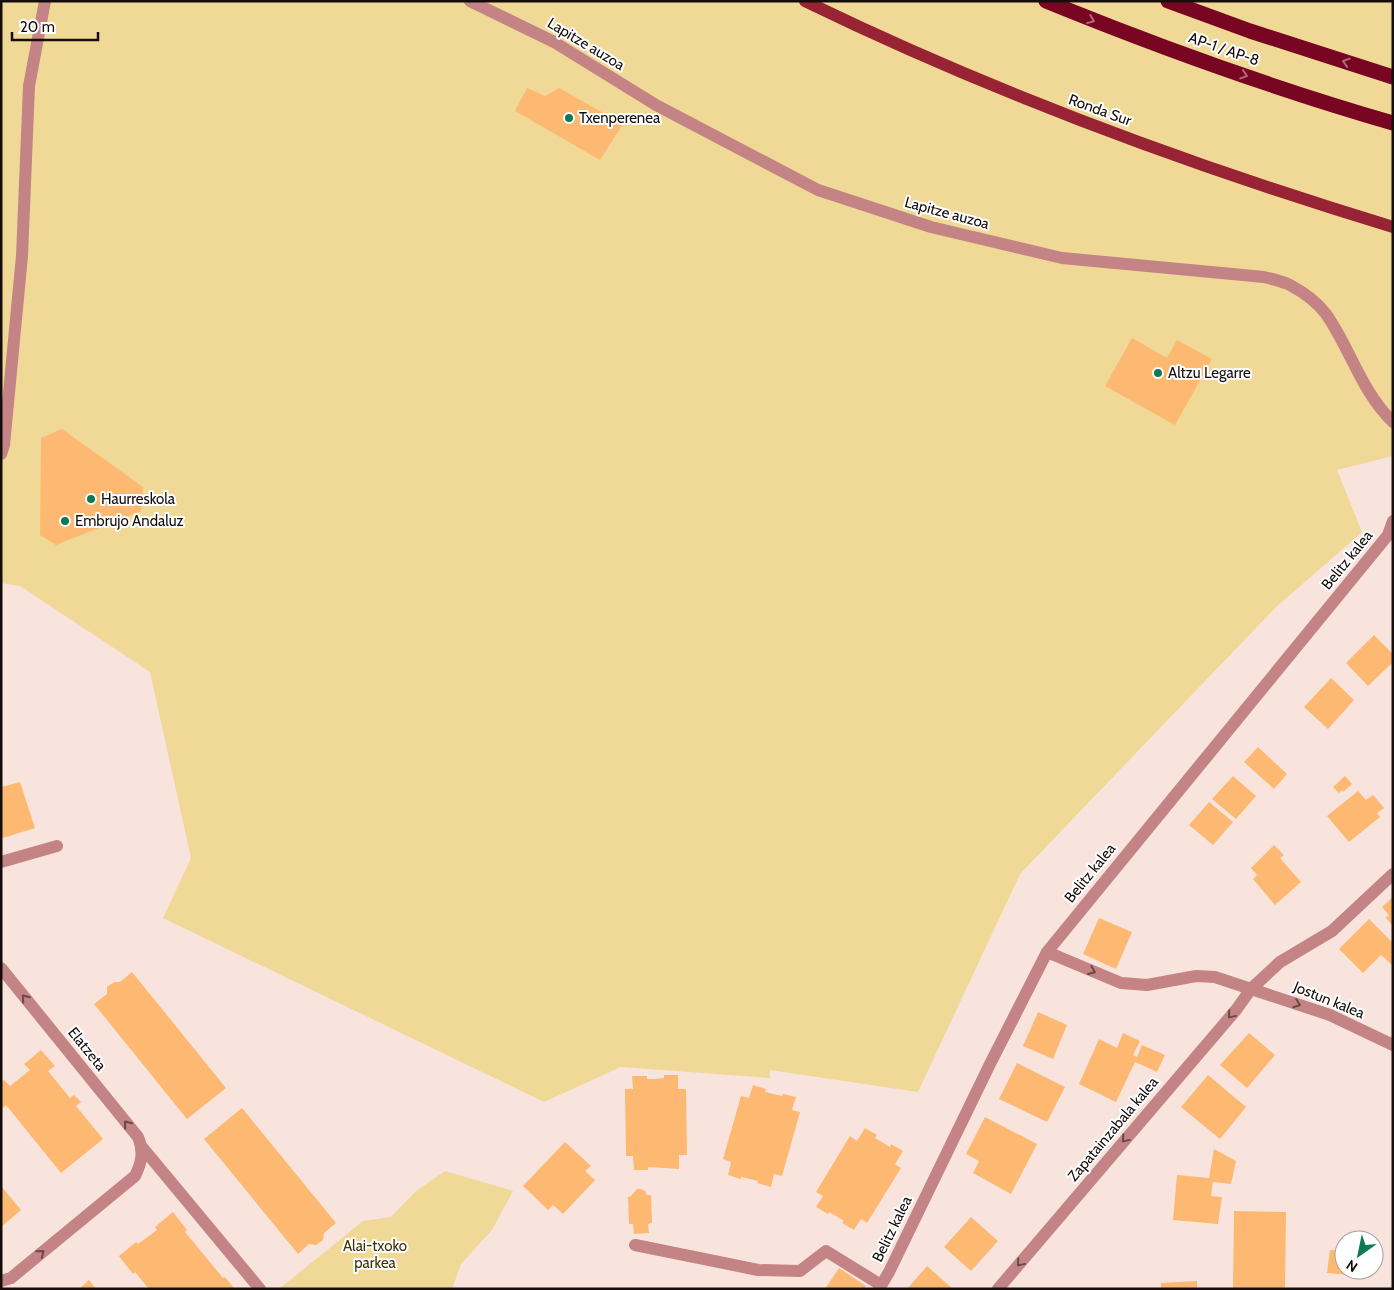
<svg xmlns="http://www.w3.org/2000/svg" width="1394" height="1290" font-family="Cabin,sans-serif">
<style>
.green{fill:#f0d896}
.building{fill:#fdb972}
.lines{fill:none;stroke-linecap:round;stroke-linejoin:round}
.minor{stroke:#c48385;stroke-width:12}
.major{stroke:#972335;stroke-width:12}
.highway{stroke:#780521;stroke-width:15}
.oneway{stroke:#ae697a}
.oneway2{stroke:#6c4848}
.poi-dot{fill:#0e7a55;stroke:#fff;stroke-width:2}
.labels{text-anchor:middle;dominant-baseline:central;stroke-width:4;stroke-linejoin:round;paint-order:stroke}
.street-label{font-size:15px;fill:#140d0b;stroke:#fff}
.poi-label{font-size:15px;fill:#140d0b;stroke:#fff;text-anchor:start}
.park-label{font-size:15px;fill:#3f3208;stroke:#fff}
</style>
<rect width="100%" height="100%" fill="#f8e4dd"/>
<!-- green -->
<path class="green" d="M1,1H1393V456L1337,470L1362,532L1275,608L1020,874L918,1092L770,1070V1078L621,1067L544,1102L163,918L191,858L150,672L20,586L1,583Z
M445,1171L513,1191L492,1230L461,1264L452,1289H279L363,1221L391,1217L416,1191Z"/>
<!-- building -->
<path class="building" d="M527,88L545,96L559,88L623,124L600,160L515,111Z
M1132,338L1167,358L1177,340L1212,359L1175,425L1105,386Z
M62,429L143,487L141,511L56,545L40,535L41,438Z
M1374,635L1393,654V662L1368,686L1346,663Z
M1331,678L1354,700L1328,729L1304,707Z
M1258,747L1287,774L1274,789L1244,762Z
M1233,776L1256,796L1236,819L1212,799Z
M1345,776L1352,784L1343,792L1342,790L1339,793L1333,787Z
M20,782L35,828L3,838L1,833V787Z
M1358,791L1366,800L1373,795L1384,808L1377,813L1380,817L1349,842L1327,816Z
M1209,802L1233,822L1213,845L1189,825Z
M1274,845L1284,855L1280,858L1301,882L1275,905L1253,879L1257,875L1251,868Z
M1393,897V926L1386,918L1389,915L1382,907Z
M1099,918L1132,932L1116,969L1083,954Z
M1369,919L1393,943V966L1381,955L1363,973L1339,949Z
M132,972L226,1088L187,1119L94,1004L107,994V987L114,982H120Z
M1038,1012L1067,1025L1053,1059L1023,1046Z
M1123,1033L1140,1041L1133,1055L1137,1057L1142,1045L1165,1055L1157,1072L1135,1062L1116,1102L1079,1084L1099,1039L1117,1048Z
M1249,1033L1275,1055L1247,1088L1220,1065Z
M41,1050L55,1066L48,1071L70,1098L74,1095L81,1102L76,1106L103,1139L61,1173L6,1105L1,1110V1082L4,1080L10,1086L30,1070L24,1064Z
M1017,1063L1065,1087L1047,1122L999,1099Z
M664,1075H678V1089H686L687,1155H679V1169L648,1167V1170H634L633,1156H626L625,1089H633L632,1076H647V1079H655L664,1078Z
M1208,1075L1246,1107L1220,1139L1181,1107Z
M753,1085L766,1089L765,1092L782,1096L783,1094L796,1097L792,1110L800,1112L782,1176L774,1174L771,1187L757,1183L758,1181L741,1177V1179L728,1175L731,1162L723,1159L741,1096L749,1098Z
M242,1108L336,1223L324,1233L323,1240L316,1245L309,1244L298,1254L204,1139Z
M985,1117L1037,1144L1011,1194L973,1173L979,1161L966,1154Z
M865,1128L877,1135L875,1138L890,1147L891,1144L903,1151L895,1164L901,1168L867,1223L861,1219L854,1230L842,1223L844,1221L836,1216L829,1212L828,1214L816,1207L823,1196L816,1192L850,1136L857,1141Z
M565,1142L591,1166L585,1171L595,1180L563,1214L553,1205L548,1210L523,1186Z
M1214,1149L1236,1161L1231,1184L1213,1182L1211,1196L1222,1197L1218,1224L1173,1220L1177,1175L1209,1178Z
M1,1186L21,1210L1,1227Z
M637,1189H641L645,1191L647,1195H651L652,1223L648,1224L649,1233L634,1234L633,1224H629L628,1197L631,1196Z
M1234,1211L1286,1212L1285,1289H1233Z
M173,1212L187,1230L185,1232L223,1278L225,1277L235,1289H149L135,1272L133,1274L119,1256L136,1242L138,1244L157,1230L155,1227Z
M971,1217L998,1241L971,1271L944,1247Z
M1330,1250L1344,1251V1270H1360V1276L1327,1273Z
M927,1266L953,1289H907Z
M839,1268L866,1286L864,1289H825Z
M89,1280L96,1289H79Z
M1197,1281V1289H1161V1283Z"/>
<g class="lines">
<!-- minor -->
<path class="minor" d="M470,1L554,42L656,105L818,190L931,227L1062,258L1264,277C1272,279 1282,281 1290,285C1303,292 1317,302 1326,314C1350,348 1362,393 1393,422
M1,454L4,445L22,256L29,86L45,1
M1,862L57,846
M1393,874L1332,931L1280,962L1251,989L1330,1015L1393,1045
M1,968L138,1137C144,1151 142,1162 135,1176L11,1278L1,1281
M142,1147L260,1289
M635,1245L758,1270L800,1271L826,1251L881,1285
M879,1289L889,1272L990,1064L1047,952L1388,535L1393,521
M998,1289L1236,1010L1251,989L1215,977L1196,976L1147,985L1121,983L1047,952"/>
<!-- major -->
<path class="major" d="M805,1C994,93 1192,166 1393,227"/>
<!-- highway -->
<path class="highway" d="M1046,1C1159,47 1275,89 1393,123
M1168,1L1250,31L1393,77"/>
</g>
<!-- one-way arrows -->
<defs><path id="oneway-chevron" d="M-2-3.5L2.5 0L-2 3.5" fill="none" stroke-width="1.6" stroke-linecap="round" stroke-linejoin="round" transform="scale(1.25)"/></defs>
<g class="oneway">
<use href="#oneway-chevron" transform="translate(1091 20) rotate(22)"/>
<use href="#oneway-chevron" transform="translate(1346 62) rotate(-162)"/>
<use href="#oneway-chevron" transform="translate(1244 75) rotate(18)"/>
</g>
<g class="oneway2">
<use href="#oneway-chevron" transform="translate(1092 971) rotate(23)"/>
<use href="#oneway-chevron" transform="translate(25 998) rotate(-129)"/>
<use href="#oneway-chevron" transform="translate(1297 1004) rotate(19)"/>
<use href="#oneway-chevron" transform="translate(1231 1015) rotate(130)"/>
<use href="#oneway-chevron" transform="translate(127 1124) rotate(-129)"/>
<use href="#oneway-chevron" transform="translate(1125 1139) rotate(130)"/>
<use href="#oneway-chevron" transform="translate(41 1253) rotate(-39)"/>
<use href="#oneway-chevron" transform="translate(1020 1263) rotate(130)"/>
</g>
<!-- markers -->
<g class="poi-dot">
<circle cx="569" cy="118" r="5"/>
<circle cx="1158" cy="373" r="5"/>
<circle cx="91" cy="499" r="5"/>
<circle cx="65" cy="521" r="5"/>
</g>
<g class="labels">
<!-- street labels -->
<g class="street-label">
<text transform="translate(586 44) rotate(31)">Lapitze auzoa</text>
<text transform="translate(1224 49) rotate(19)">AP-1 / AP-8</text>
<text transform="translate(1100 110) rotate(20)">Ronda Sur</text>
<text transform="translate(947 213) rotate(15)">Lapitze auzoa</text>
<text transform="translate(1347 560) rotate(-51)">Belitz kalea</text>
<text transform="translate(1090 873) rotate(-51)">Belitz kalea</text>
<text transform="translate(1329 1000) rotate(22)">Jostun kalea</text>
<text transform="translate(87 1049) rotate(51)">Elatzeta</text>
<text transform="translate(1113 1129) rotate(-50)">Zapatainzabala kalea</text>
<text transform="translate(892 1229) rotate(-64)">Belitz kalea</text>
</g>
<!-- poi labels -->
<g class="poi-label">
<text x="579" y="118">Txenperenea</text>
<text x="1168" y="373">Altzu Legarre</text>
<text x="101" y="499">Haurreskola</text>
<text x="75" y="521">Embrujo Andaluz</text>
</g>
<!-- park labels -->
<g class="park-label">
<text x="375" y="1246">Alai-txoko<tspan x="375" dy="17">parkea</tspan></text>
</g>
</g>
<!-- border -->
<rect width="1394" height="1290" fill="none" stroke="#140d0b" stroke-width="5"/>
<!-- north arrow -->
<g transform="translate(1359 1255) rotate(213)"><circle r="24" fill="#ffffff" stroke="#a19e9d"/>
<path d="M0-4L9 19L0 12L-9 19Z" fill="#0e7a55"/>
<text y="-8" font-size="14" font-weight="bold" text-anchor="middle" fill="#140d0b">N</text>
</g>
<!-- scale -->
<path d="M12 32v8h86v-8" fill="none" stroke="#140d0b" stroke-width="2.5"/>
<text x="20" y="32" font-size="15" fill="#140d0b" stroke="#ffffff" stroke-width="4" paint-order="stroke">20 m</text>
</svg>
